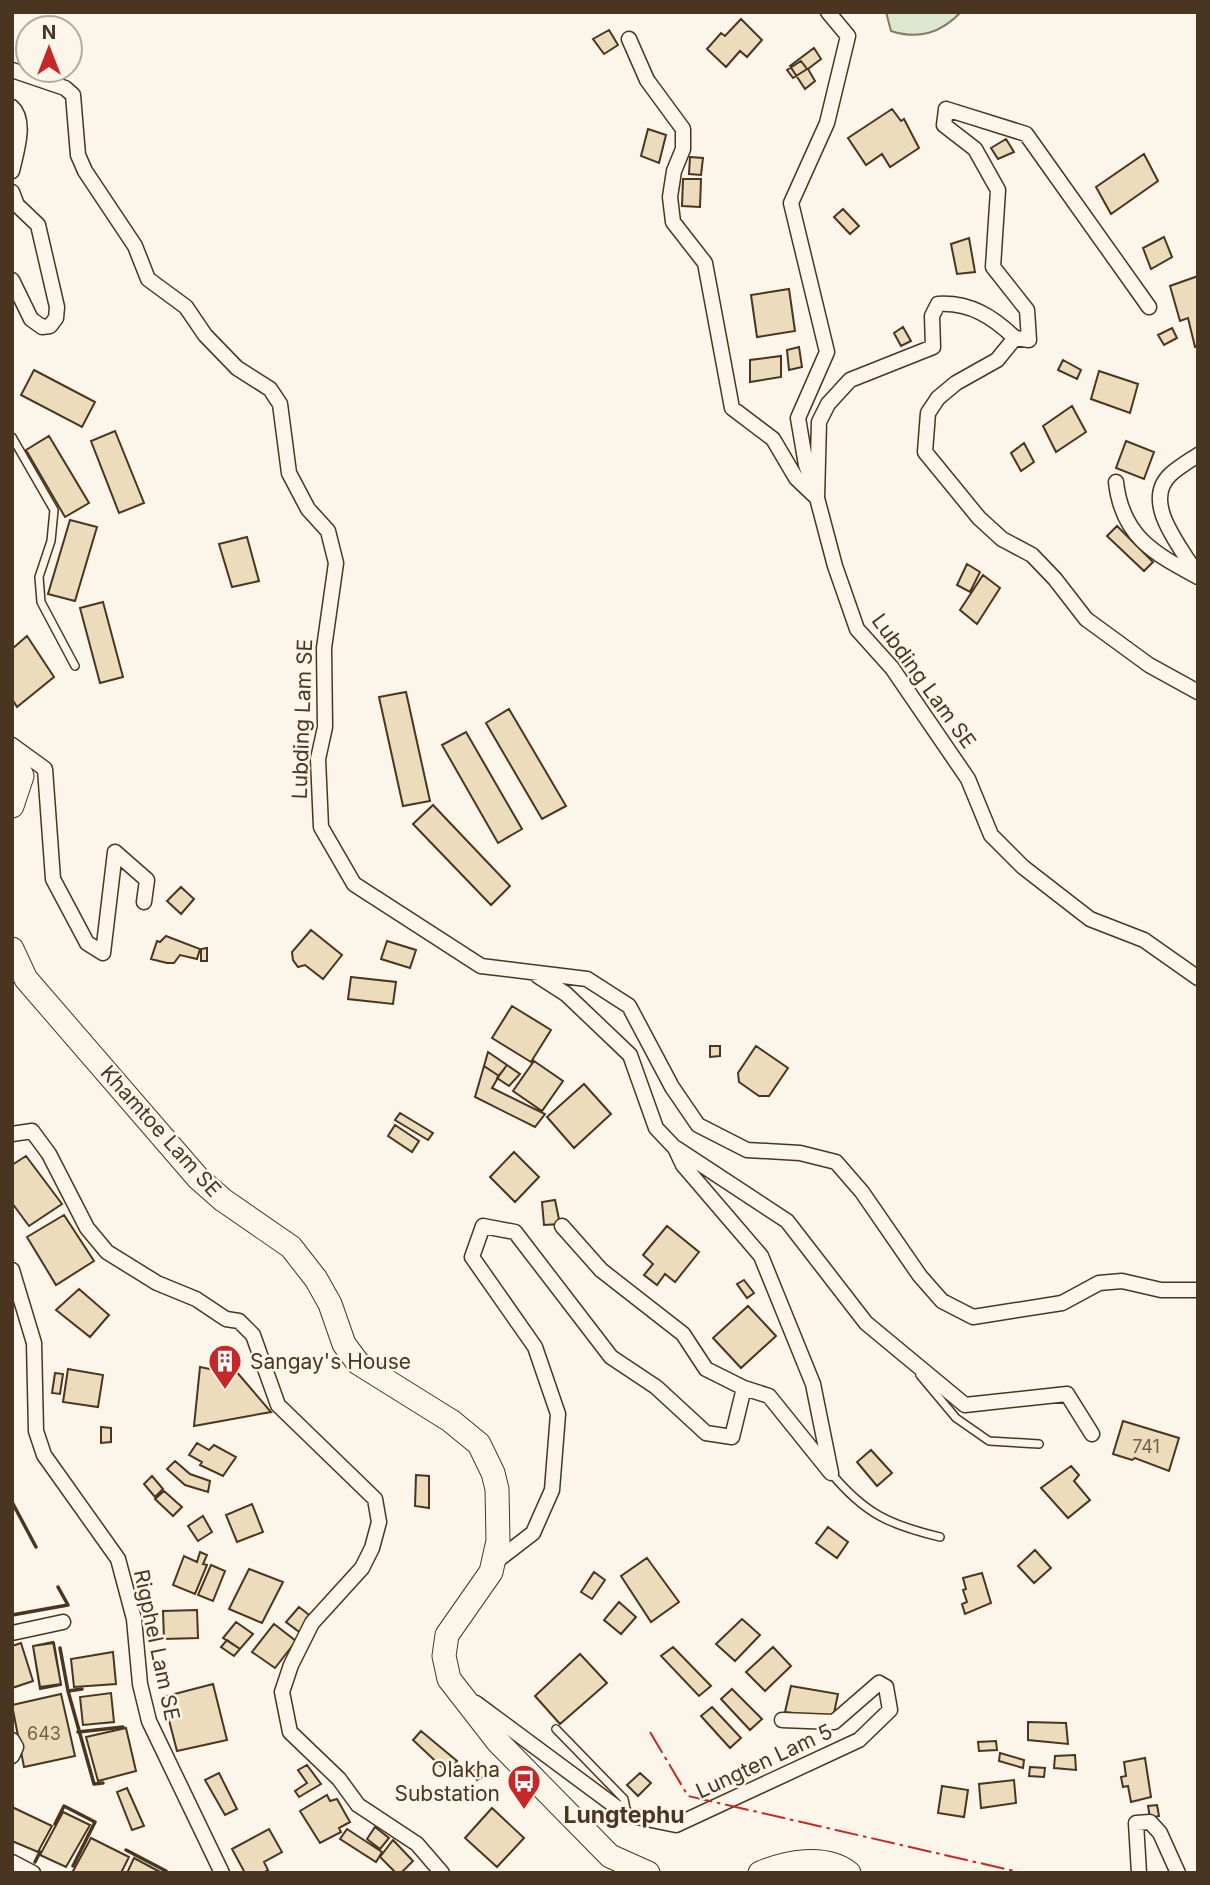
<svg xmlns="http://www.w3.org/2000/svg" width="1210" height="1885" font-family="Inter,sans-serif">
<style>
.green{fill:#dce7d0;stroke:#887966;stroke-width:2}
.building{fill:#ecdcbc;stroke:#4a3520;stroke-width:2}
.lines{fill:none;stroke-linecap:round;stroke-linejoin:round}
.service-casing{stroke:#4a3520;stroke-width:10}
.minor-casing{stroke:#4a3520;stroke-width:17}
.primary-casing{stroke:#4a3520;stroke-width:25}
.service{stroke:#fbf6e9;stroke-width:7}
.minor{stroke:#fbf6e9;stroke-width:14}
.primary{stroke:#fbf6e9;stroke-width:23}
.wall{stroke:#4a3520;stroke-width:3.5}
.power{stroke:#c62828;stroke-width:2;stroke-dasharray:24 5 3.5 5;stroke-linecap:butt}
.labels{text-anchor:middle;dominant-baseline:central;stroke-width:5;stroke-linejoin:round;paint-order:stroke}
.number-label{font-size:18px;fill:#725f47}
.street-label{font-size:21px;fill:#4a3520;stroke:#fbf6e9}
.poi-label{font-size:21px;fill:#4a3520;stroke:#fbf6e9;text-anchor:start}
.neighbourhood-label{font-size:23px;font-weight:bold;fill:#4a3520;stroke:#fbf6e9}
</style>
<rect width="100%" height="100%" fill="#fbf6e9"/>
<!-- green -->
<path class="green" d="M886,12H961C941,33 919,40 891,31Z"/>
<!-- building -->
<path class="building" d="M741,19L762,40L747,57L740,51L726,67L707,49L721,33L725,36Z
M609,30L618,45L604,54L593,39Z
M814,48L821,59L808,69L815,81L805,89L790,66Z
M801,61L807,69L793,78L787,70Z
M892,109L901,121L904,119L919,148L890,167L882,154L866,165L848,138Z
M648,129L666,135L659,163L641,156Z
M1006,139L1014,152L998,159L991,148Z
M1144,154L1158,181L1111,214L1096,187Z
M690,157L703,158L701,175L689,174Z
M683,179H701L700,207L682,206Z
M843,209L859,226L850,234L834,217Z
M1164,237L1172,257L1151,269L1143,248Z
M969,238L975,272L957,274L951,244Z
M1198,276V346L1195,347L1188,318L1180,321L1170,286Z
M789,289L795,331L757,337L751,295Z
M903,327L911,341L901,346L894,333Z
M1172,328L1177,338L1164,345L1158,335Z
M799,347L802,367L789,370L787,350Z
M781,356V377L750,382V360Z
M1063,360L1081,370L1077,379L1058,370Z
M34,370L95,402L82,427L21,395Z
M1099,371L1138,384L1130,413L1091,399Z
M1072,406L1086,432L1056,452L1043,426Z
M115,431L144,503L119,513L91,441Z
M49,436L89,503L65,517L26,450Z
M1126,441L1154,452L1144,479L1116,468Z
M1024,443L1034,462L1021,471L1011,453Z
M70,520L97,527L75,601L48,594Z
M1117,526L1153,562L1144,571L1107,536Z
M247,537L259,581L232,587L219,544Z
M967,564L980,572L970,592L957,585Z
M983,575L1000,588L977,624L960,610Z
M103,602L123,677L100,683L80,608Z
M27,636L54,677L17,707L12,699V649Z
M406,692L430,801L403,806L379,697Z
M509,709L566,806L542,819L486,723Z
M466,732L522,829L498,843L442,745Z
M433,805L510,886L491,905L413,824Z
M181,887L194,899L181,914L167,901Z
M311,930L342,955L323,979L305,965L298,967L293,960L292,952Z
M166,936L200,949L197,959L180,955L174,963H167L151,959L157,941L160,942Z
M387,941L416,950L410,968L381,959Z
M207,948V961H201V949Z
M351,977L396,982L393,1004L348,999Z
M512,1006L551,1030L531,1062L492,1038Z
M710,1046H720V1056L710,1057Z
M756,1046L788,1068L769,1096H759L739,1082L738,1073Z
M488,1052L507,1065L499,1076L484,1066Z
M534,1061L563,1081L542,1111L513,1091Z
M507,1065L520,1074L509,1086L497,1078Z
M484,1066L499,1076L492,1088L545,1114L535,1127L475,1097Z
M584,1084L611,1114L574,1148L547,1117Z
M400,1113L433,1133L428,1140L395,1120Z
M395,1125L419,1141L412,1152L388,1136Z
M514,1152L539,1177L515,1202L490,1177Z
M26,1156L62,1204L29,1226L12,1203V1165Z
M555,1200L560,1224L544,1225L542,1202Z
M64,1215L94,1261L56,1285L27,1237Z
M667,1226L699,1252L675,1282L665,1274L657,1285L644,1275L653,1264L643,1255Z
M744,1280L754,1293L747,1298L737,1284Z
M79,1289L109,1315L90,1337L56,1310Z
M748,1306L776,1336L741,1368L713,1338Z
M222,1361L229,1363L271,1412L194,1426L200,1367L214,1370Z
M68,1369L103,1375L98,1407L63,1402Z
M55,1373L63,1374L60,1394L52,1393Z
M1123,1421L1179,1438L1169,1471L1135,1458L1132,1460L1113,1454Z
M101,1427L111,1428V1442L101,1443Z
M197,1443L209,1450L214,1445L236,1457L223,1476L200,1465L202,1462L189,1455Z
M871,1450L892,1473L877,1486L857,1462Z
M175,1461L190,1474L210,1481L208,1492L185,1485L167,1469Z
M1071,1466L1079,1475L1074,1481L1090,1500L1068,1518L1041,1488Z
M416,1475L429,1476V1508L415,1506Z
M152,1476L163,1489L155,1497L144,1484Z
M164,1491L182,1507L173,1516L155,1499Z
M252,1504L263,1532L237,1542L226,1515Z
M203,1516L212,1532L198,1541L188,1526Z
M828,1527L848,1542L837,1558L816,1543Z
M1035,1550L1051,1568L1034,1583L1018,1566Z
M200,1552L207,1555L203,1564L207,1565L195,1594L173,1585L184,1556L197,1562Z
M647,1558L679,1602L651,1622L621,1576Z
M211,1565L225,1571L213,1601L198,1595Z
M249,1569L283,1582L262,1623L229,1609Z
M594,1572L605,1580L592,1599L581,1592Z
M982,1573L991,1603L965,1614L962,1604L967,1602L963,1590L966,1589L963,1578Z
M619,1602L636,1617L621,1634L604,1620Z
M299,1607L313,1618L302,1634L286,1622Z
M197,1610L198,1638L164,1639L163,1611Z
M742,1619L760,1635L735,1661L716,1644Z
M236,1622L253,1634L240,1649L223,1638Z
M274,1624L296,1641L275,1668L252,1652Z
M227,1640L240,1649L234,1656L221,1647Z
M53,1642L61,1684L40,1687L33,1646Z
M21,1643L33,1681L12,1688V1646Z
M54,1643L61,1685L40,1689L33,1646Z
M673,1647L711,1686L699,1696L661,1656Z
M773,1647L791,1666L765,1691L746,1672Z
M113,1652L116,1684L74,1687L71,1659Z
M580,1654L607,1683L560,1724L535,1696Z
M213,1684L227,1740L177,1751L163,1697Z
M791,1686L838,1694L833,1718L785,1712Z
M732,1689L762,1719L750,1730L721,1699Z
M111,1693L114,1722L83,1725L80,1697Z
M61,1694L75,1756L24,1767L12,1705Z
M712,1707L741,1738L730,1748L701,1716Z
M1028,1722L1066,1723L1068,1744L1028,1740Z
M126,1728L136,1771L98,1781L86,1737Z
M421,1731L457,1761L452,1768L446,1771L413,1740Z
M996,1741L997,1750L979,1751L978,1742Z
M1000,1753L1024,1760L1023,1768L999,1761Z
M1075,1755L1076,1770L1054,1768L1055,1756Z
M1145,1758L1151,1797L1131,1802L1128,1786L1123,1787L1121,1777L1126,1776L1124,1762Z
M481,1764L488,1774L477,1780L471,1772Z
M307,1765L321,1784L299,1797L295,1791L307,1783L298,1770Z
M1030,1767L1045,1768L1044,1777L1029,1776Z
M219,1773L237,1809L225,1815L205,1780Z
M640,1773L651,1783L638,1796L627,1785Z
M1014,1780L1016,1803L981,1808L979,1784Z
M942,1786L968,1790L964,1817L938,1813Z
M127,1788L144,1826L132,1830L117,1792Z
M327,1795L330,1801L337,1799L350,1822L339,1828L341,1832L320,1843L300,1811Z
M1157,1805L1159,1816L1150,1818L1148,1806Z
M12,1807L52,1826L38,1852L12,1841Z
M492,1808L524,1838L497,1867L465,1838Z
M63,1812L90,1825L66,1867L40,1855Z
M375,1827L389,1838L380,1849L367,1839Z
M269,1829L282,1852L264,1862L268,1870L263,1873H245L232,1849Z
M347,1829L382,1852L376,1862L340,1839Z
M91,1838L129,1857L121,1873H72Z
M393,1840L413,1861L401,1873H396L380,1857Z
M134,1858L162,1873H127Z"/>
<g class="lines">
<defs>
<path id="service" d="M12,437L54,510L51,541L39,577L41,602L75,666
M920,1375L956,1418L989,1441L1039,1444
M831,1473C865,1514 890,1525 940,1537
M556,1729L624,1799L627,1814"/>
<path id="minor" d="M629,39L647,80L683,129V149L674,171L670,197L673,222L705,263L732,408L773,439L796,478L817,498
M12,70L65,88L73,95L78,155L85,171L135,246L148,279L186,307L205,335L237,368L270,389L280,404L289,473L308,509L328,531L336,563L324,648L325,727L318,759L321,827L354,884L481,966L587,979L629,1006L672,1087L698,1125L747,1150L800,1153L836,1162L862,1192L920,1276L942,1301L973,1317L1062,1303L1099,1283L1122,1281L1161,1290H1198
M12,107C27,121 16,153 12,171
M12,192L17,205L38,225L57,307L56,318L50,326L42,327L31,319L12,280
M1015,338L1029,340L1027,310L993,267L998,190L975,149L944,125L946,109L1026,134L1149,307
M1198,455C1189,461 1179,467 1171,474C1140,502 1182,548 1198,576
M1116,482C1122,536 1153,553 1198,577
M816,493L806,465L798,418L827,352L791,203L827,123L848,36L828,12
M1198,692L1149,665L1086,619L1055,579L1032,555L1002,539L979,518L925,452L928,413L938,398L956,383L997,360L1015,338C993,317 970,302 938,304L932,316L933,347L850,380L828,404L819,422L817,498L835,566L857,629L892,668L968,779L991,835L1023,867L1090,919L1144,940L1198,978
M12,745L45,769L53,879L87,943L103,953L115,852L147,880L144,902
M12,1134L32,1131L49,1154L87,1228L107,1252L157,1283L196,1299L226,1319L239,1321L253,1335L278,1405L375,1499L379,1522L372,1548L362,1568L312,1623L291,1665L282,1692L290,1732L339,1779L358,1805L417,1844L442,1873
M676,1148L787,1221L866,1323L965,1405L1067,1394L1092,1434
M562,1226L601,1270L683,1334L706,1369L744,1388
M12,1270L34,1343L36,1431L44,1455L118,1559L134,1619L140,1684L149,1721L222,1873
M494,1563L533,1533L552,1490L558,1414L535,1347L472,1257L483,1226L515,1232L611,1357L656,1387L706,1433L732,1437L744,1388L769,1396L831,1473L813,1384L761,1256L683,1165L675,1148L656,1128L630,1055L566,994L538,976
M12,1633L63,1622
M476,1703L627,1815L676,1825L859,1740L890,1710L886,1687L879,1683L834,1722L782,1720
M12,1740L16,1747L12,1756
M12,1862L33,1873
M1139,1873L1136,1823L1150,1822L1160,1833L1178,1873"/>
<path id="primary" d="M12,755L22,776L12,806
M12,949L26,979L198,1178L223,1200L291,1247L316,1279L330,1304L344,1344L358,1363L451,1421L479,1444L493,1473L497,1489L498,1541L491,1572L447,1635L444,1656L449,1679L498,1742L610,1856L648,1873
M760,1873C786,1862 825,1854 849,1873"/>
</defs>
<!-- service casing -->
<use href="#service" class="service-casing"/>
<!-- minor casing -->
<use href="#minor" class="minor-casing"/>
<!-- primary casing -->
<use href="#primary" class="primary-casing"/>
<!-- service -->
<use href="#service" class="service"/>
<!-- minor -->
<use href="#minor" class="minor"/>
<!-- primary -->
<use href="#primary" class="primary"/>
<!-- wall -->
<path class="wall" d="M12,1502L36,1547
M12,1615L68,1605L58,1587
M60,1648L68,1691L82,1689
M68,1691L94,1784L103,1783
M78,1732L123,1727
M55,1824L64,1806L95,1822L73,1866
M126,1850L166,1871
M35,1862L40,1852"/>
<!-- power -->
<path class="power" d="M650,1732L688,1796L1023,1873"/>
</g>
<!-- icons -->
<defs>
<symbol id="building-pin" viewBox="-11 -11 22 30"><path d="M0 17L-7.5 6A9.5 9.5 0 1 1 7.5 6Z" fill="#c62828" stroke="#fbf6e9"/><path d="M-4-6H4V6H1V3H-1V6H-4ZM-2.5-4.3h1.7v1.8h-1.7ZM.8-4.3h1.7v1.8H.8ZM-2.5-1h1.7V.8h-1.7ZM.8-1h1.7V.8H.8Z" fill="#fff"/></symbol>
<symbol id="bus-pin" viewBox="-11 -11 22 30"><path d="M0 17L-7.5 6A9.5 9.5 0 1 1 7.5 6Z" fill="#c62828" stroke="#fbf6e9"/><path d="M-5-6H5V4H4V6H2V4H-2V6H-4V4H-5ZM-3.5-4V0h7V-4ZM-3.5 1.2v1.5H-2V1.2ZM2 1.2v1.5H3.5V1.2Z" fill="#fff"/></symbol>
</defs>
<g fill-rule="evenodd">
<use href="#building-pin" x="206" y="1342" width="38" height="52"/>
<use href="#bus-pin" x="505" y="1762" width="38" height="52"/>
</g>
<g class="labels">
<!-- number labels -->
<g class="number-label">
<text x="1146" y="1446">741</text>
<text x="44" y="1733">643</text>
</g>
<!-- street labels -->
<g class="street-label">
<text transform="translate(924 681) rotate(54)">Lubding Lam SE</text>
<text transform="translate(302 719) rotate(-88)">Lubding Lam SE</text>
<text transform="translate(161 1131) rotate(48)">Khamtoe Lam SE</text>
<text transform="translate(157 1645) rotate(78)">Rigphel Lam SE</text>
<text transform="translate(764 1761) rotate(-25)">Lungten Lam 5</text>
</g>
<!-- poi labels -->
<g class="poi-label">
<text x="250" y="1361">Sangay's House</text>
<text x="500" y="1769" text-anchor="end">Olakha<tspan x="500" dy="24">Substation</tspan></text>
</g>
<!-- neighbourhood labels -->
<g class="neighbourhood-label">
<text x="624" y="1815">Lungtephu</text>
</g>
</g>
<!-- border -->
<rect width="1210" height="1885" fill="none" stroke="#4a3520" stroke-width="28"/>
<!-- north arrow -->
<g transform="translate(49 49)"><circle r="33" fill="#fbf6e9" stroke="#b4a999" stroke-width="2"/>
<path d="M0-5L12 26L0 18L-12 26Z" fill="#c62828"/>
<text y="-10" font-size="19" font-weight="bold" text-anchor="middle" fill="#4a3520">N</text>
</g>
</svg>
